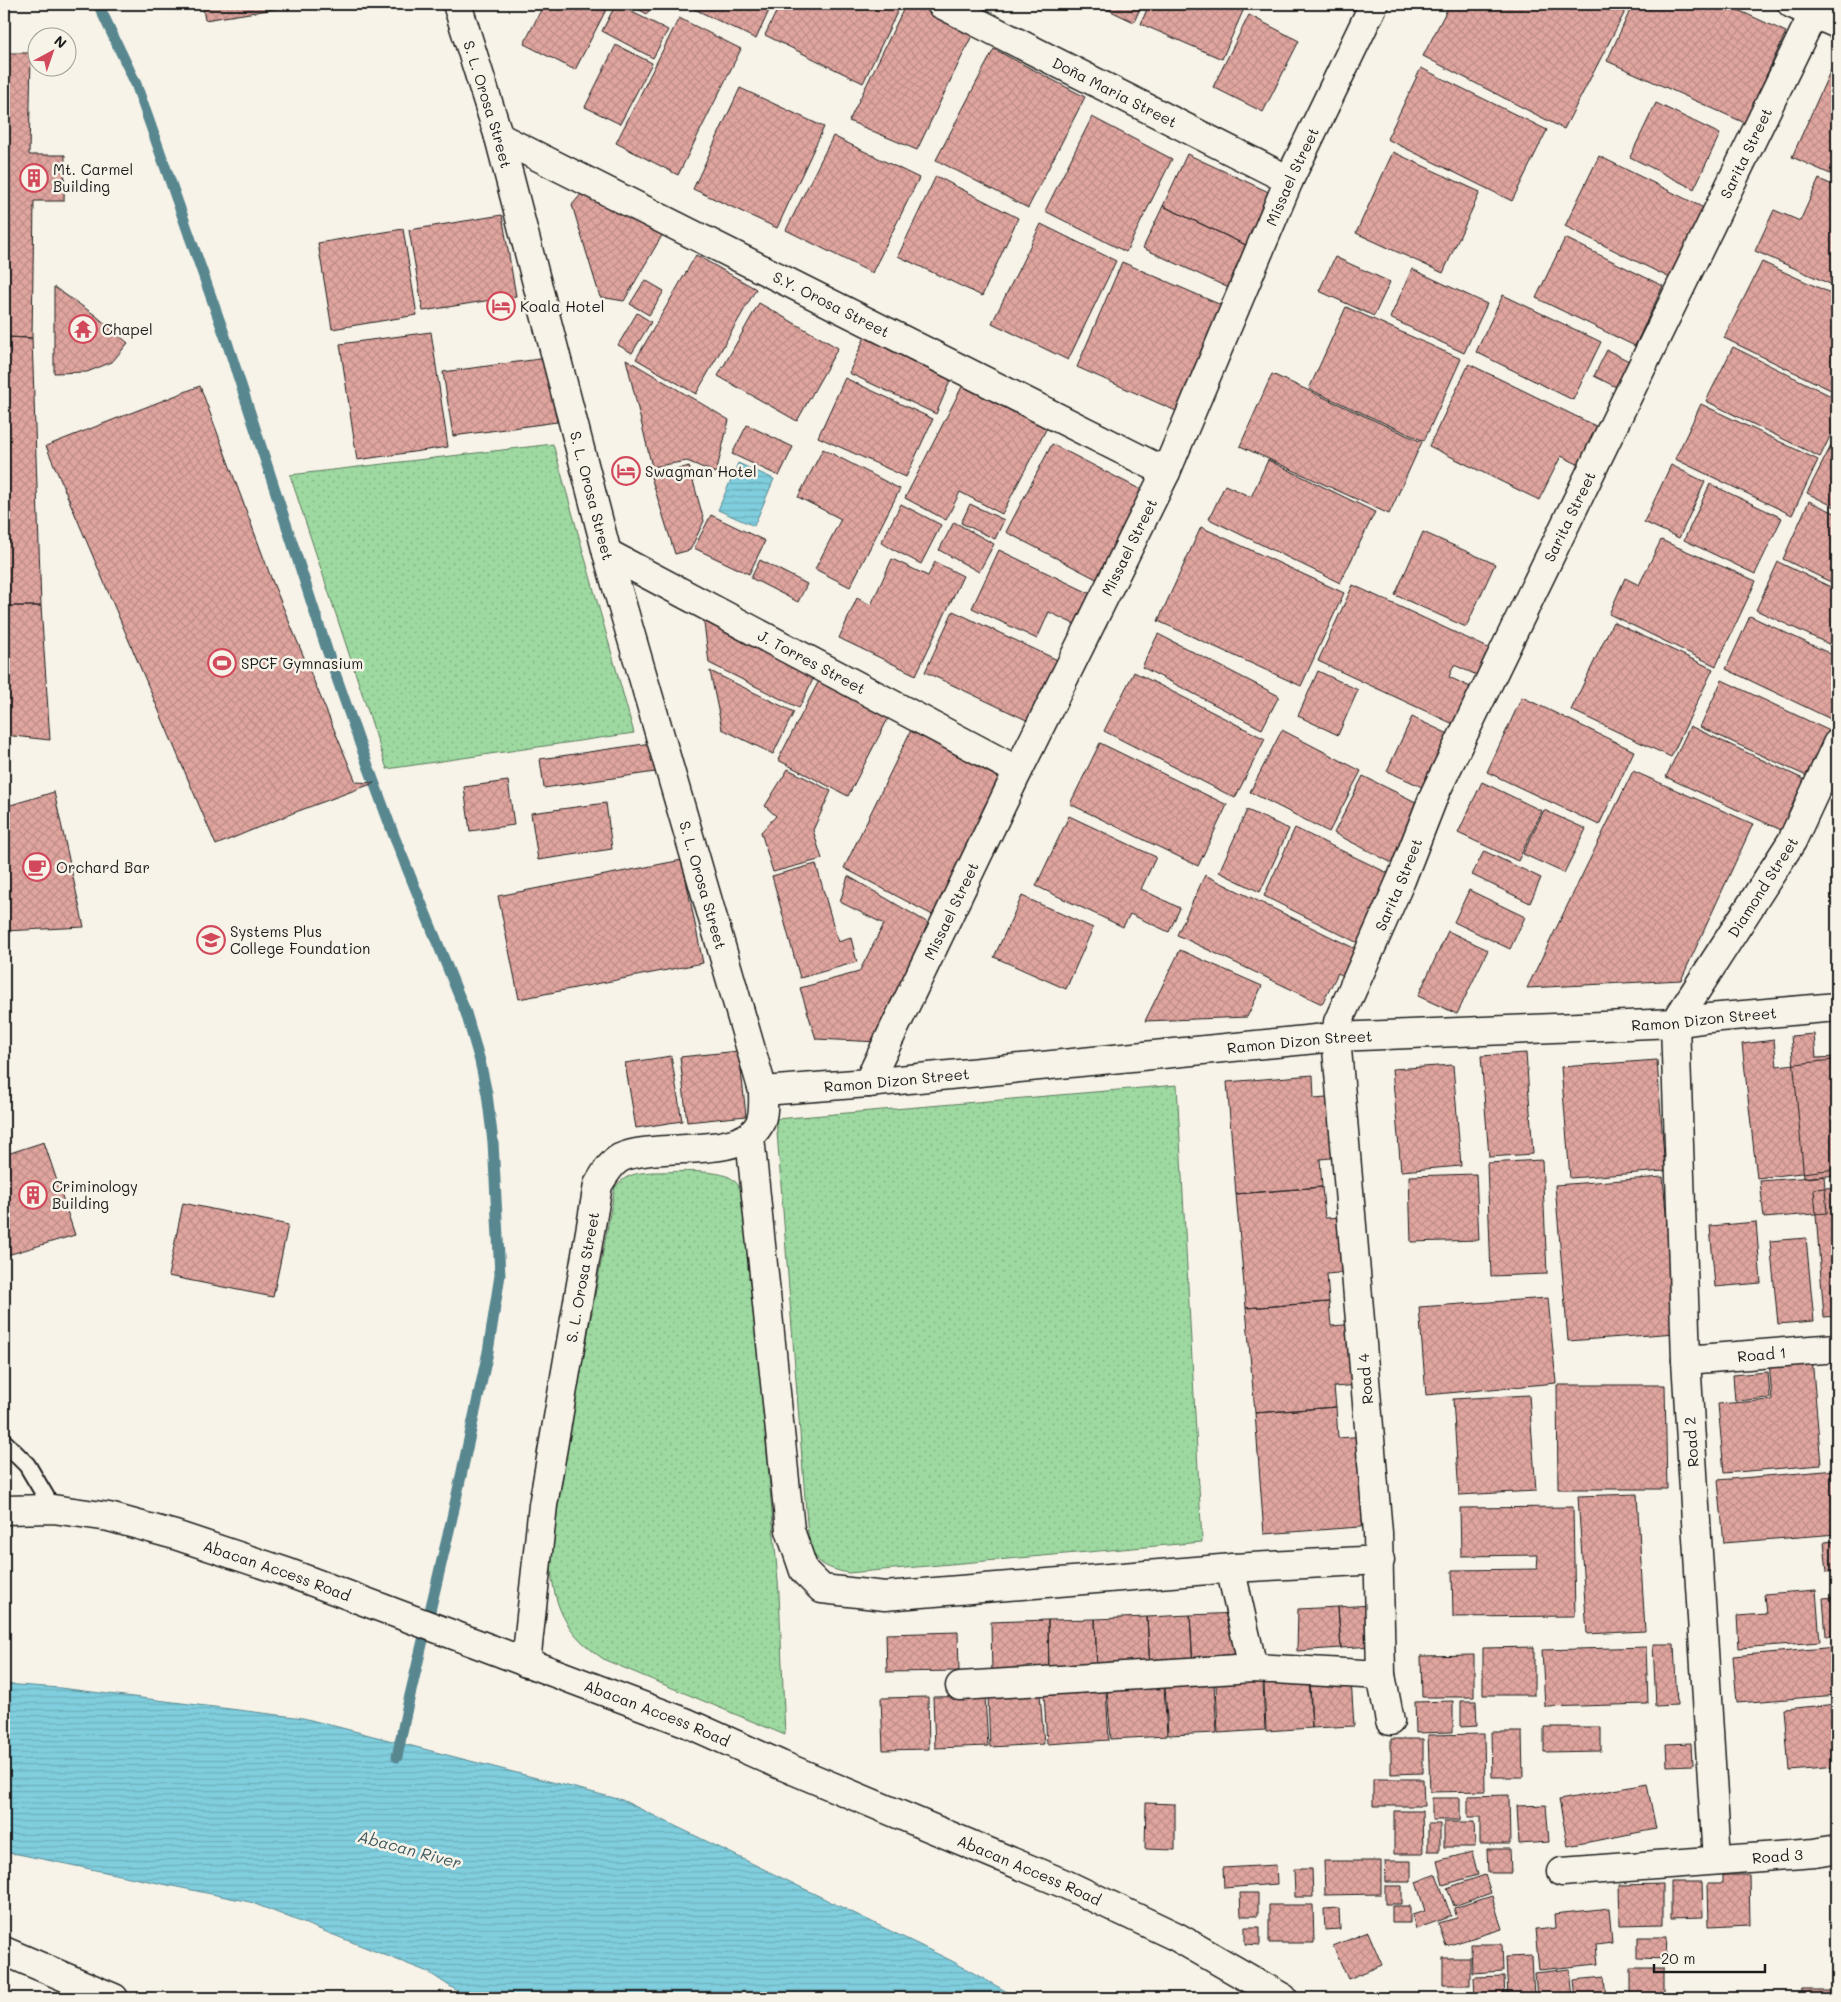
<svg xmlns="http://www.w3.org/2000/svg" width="1841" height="2002" font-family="Mali,sans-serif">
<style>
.grass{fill:url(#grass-dots);stroke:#5c7a5e}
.water{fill:url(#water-rules);stroke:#588790}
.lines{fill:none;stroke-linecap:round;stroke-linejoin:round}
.stream{stroke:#588790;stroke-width:11}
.building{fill:url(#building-cross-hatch);stroke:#1c1c1c}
.lane-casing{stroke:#1c1c1c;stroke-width:20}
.street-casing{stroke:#1c1c1c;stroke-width:31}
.secondary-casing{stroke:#1c1c1c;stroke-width:31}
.lane{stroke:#f7f3e8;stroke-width:16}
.street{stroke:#f7f3e8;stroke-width:28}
.secondary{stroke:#f7f3e8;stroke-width:28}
.labels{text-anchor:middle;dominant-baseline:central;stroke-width:5;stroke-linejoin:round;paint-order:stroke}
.street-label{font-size:15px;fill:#1c1c1c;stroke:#f7f3e8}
.poi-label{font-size:15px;fill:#1c1c1c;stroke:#f7f3e8;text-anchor:start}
.water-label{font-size:16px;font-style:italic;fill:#3f5a60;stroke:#f7f3e8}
</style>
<defs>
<pattern id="grass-dots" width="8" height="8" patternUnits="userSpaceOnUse" patternTransform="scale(1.25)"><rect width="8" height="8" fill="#9dd9a0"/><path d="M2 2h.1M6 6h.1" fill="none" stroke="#87ba89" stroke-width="1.8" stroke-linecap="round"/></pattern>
<pattern id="water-rules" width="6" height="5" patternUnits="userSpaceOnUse" patternTransform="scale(1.25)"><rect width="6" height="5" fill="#80cede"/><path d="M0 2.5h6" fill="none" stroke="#6eb0be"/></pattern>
<pattern id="building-cross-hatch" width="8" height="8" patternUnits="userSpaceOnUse" patternTransform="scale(1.25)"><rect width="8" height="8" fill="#e0a59f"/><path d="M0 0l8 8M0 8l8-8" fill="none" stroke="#c08d88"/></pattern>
</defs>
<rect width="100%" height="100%" fill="#f7f3e8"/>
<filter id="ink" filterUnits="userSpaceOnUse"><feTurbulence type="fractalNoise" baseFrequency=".02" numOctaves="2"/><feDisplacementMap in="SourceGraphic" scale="10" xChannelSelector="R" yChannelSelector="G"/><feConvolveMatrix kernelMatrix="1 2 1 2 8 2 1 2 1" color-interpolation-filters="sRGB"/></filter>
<g filter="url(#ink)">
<!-- grass -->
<path class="grass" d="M553,444L634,733L387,769L290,475Z
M1177,1085L1202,1542L848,1573C815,1566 810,1557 807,1524L776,1119Z
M653,1172C672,1172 712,1169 729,1177C737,1181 742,1190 745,1199L779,1593L785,1735L605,1660C557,1628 552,1597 549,1543L615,1187C627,1174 636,1173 653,1172Z"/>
<!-- water -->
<path class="water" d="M738,463L774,479L754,526L718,510Z
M4,1684L60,1688L303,1718L622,1800L952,1961L1018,1998H468L428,1972L250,1902L18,1854L4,1853Z"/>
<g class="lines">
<!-- stream -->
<path class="stream" d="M98,4L136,84L227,342L327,650L360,744L394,836L466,1013L480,1061L487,1094L493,1142L500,1275L488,1352L451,1522L407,1708L397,1757"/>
</g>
<!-- building -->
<path class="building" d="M202,4H307L205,20Z
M544,4H609L575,70L524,44Z
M616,4L668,30L653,58L602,31Z
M629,4H652L647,14Z
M684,4H772L756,39Z
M780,4H901L863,83L765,35Z
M906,4H933L977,25L917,150L849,121Z
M1096,4H1142L1134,22Z
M1149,4H1246L1222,59L1141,24Z
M1342,4H1356L1353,10Z
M1450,4H1629L1564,129L1423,56Z
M1633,4H1725L1786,32L1745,123L1607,61Z
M1249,15L1299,41L1263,112L1213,87Z
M679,18L741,49L678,175L616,143Z
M616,45L652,63L620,124L585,107Z
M994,49L1085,97L1028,208L936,160Z
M4,53H31L29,155H65L64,201H34L32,338L4,337Z
M1837,56V177L1792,157Z
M1421,68L1547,130L1512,201L1387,139Z
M740,88L824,127L777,228L693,189Z
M1656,103L1720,134L1694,189L1630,157Z
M1092,117L1172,159L1126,252L1045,211Z
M833,136L919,178L872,273L786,230Z
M1393,152L1480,192L1443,273L1356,233Z
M1187,154L1275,195L1250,247L1163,206Z
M1599,156L1704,208L1670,278L1565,226Z
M936,176L1018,218L982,296L898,256Z
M1819,179L1837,187V287L1755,251L1774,210L1800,221Z
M588,186L664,232L624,301L600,297L572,205Z
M1163,206L1250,247L1231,289L1143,248Z
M502,215L516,296L423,311L409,230Z
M1041,224L1116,261L1068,360L992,323Z
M403,229L417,315L332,329L318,243Z
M1565,238L1663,286L1635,346L1536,298Z
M696,255L756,289L696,394L636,359Z
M1335,257L1390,282L1374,316L1319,291Z
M1122,262L1228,308L1183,414L1077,367Z
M1762,262L1837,296V393L1724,338Z
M1412,269L1487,304L1464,353L1390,318Z
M645,280L664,291L649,315L630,304Z
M54,287L95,315L128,343L112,362L87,372L54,373Z
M1503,295L1601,342L1573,400L1476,352Z
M759,303L838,348L797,421L718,376Z
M1346,307L1461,359L1424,441L1309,389Z
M637,313L651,322L632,353L618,345Z
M431,332L448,447L357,460L340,344Z
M867,332L954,372L936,414L849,373Z
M4,337L32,338L41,606H4Z
M1733,347L1837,399V422L1820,457L1706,401Z
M1607,350L1635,364L1622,390L1594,376Z
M547,358L557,422L453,436L443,372Z
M626,359L729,420L716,473L687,461L652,467Z
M1469,364L1608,432L1590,470L1561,456L1539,500L1429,446Z
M1272,374L1422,442L1389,514L1240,446Z
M968,375L1052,418L1002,514L960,492L946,520L905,498Z
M845,378L933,419L906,477L818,437Z
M200,386L273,583L356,782L374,783L293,813L216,845L46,446Z
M1701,404L1818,460L1792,515L1675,459Z
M747,425L793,447L779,476L732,454Z
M1833,442L1837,444V508L1807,493Z
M1052,444L1151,495L1106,584L1006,532Z
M823,449L900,489L850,587L815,569L841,519L798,497Z
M1268,460L1375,512L1340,583L1209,519L1225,485L1251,497Z
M1671,465L1705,482L1679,538L1644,522Z
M689,466L704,521L690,550L675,554L651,477Z
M1710,484L1782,518L1755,574L1684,540Z
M1809,501L1837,514V585L1783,559Z
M901,504L941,525L921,564L881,543Z
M970,504L1004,520L995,539L961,523Z
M711,515L765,541L749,574L694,548Z
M954,522L994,544L979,572L939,550Z
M1201,527L1344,593L1301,686L1158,621Z
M1423,532L1495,564L1466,627L1395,595Z
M1661,540L1756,581L1716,666L1609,614L1625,578L1639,585Z
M999,550L1091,594L1076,625L1049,612L1037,639L972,608Z
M892,559L928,576L935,562L963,576L916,675L839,638L857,598L871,605Z
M760,560L807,584L798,602L751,578Z
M1778,562L1837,590V648L1756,610Z
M1353,585L1499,653L1486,679L1454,665L1449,677L1479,691L1462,728L1318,661Z
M4,606H41L50,740L4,735Z
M953,611L1066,664L1037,725L925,672Z
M703,615L816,673L799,708L709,663Z
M1750,616L1837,657V722L1726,669Z
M1613,622L1713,669L1671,757L1571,710Z
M1158,634L1279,696L1262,729L1142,667Z
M710,671L794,712L773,754L722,729Z
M1318,671L1358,690L1338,735L1298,716Z
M1134,672L1265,739L1235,798L1104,731Z
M823,673L893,709L848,796L778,760Z
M1722,680L1834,733L1813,779L1700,727Z
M1522,697L1634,751L1599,825L1487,772Z
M1412,717L1455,737L1431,791L1387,771Z
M915,722L1014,771L942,920L844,868Z
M1690,726L1816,785L1792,835L1666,777Z
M1282,730L1361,771L1329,832L1250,792Z
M651,743L655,772L544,788L540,759Z
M1100,743L1227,805L1198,866L1070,804Z
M788,769L831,791L813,830L822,859L773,872L761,832L776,816L765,806Z
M1633,771L1753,824L1681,980L1527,988Z
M1363,776L1426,807L1396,865L1334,833Z
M508,781L514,825L470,831L464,787Z
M1482,782L1542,811L1518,861L1458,833Z
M54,792L84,927L4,931V807Z
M606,803L612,849L538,860L531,813Z
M1247,810L1289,829L1260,892L1219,872Z
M1544,810L1586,829L1564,873L1523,854Z
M1069,816L1156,857L1141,889L1180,908L1169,932L1130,914L1123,927L1036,886Z
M1295,828L1400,879L1368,948L1264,896Z
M1484,851L1541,878L1530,903L1472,875Z
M682,860L703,963L519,999L498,896Z
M816,864L838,942L851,938L857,962L800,978L772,876Z
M1205,875L1368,955L1355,982L1338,973L1322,1004L1177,935Z
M848,876L930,924L880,1042L816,1039L800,988L859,972L884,924L840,902Z
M1469,890L1525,917L1510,949L1454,922Z
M1022,896L1093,928L1066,989L994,957Z
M1448,931L1488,950L1457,1014L1418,996Z
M1180,950L1262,986L1247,1017L1145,1021Z
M1814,1034L1816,1058L1837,1057V1175L1804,1178L1791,1036Z
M1774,1040L1777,1066L1833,1060L1837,1093V1169L1757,1178L1742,1044Z
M739,1051L746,1116L687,1122L680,1057Z
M1526,1053L1533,1154L1489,1157L1481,1056Z
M671,1056L682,1121L636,1128L625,1063Z
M1657,1060L1665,1171L1570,1178L1561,1067Z
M1453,1065L1461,1166L1401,1171L1392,1069Z
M1313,1075L1314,1099L1338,1097L1342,1157L1320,1159L1322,1187L1236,1194L1227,1082Z
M44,1142L75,1235L4,1256V1155Z
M1542,1160L1547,1274L1491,1276L1487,1163Z
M1476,1174L1479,1240L1411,1242L1409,1176Z
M1824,1176L1827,1213L1764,1218L1760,1181Z
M1663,1177L1676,1333L1568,1341L1555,1185Z
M1322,1187L1325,1218L1345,1217L1348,1272L1327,1274L1329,1302L1246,1308L1236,1194Z
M1837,1187V1316L1824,1317L1814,1189Z
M183,1203L288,1225L273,1297L168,1276Z
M1756,1222L1761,1283L1715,1287L1710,1226Z
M1806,1238L1814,1321L1778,1324L1770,1241Z
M1548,1298L1556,1383L1426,1395L1419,1307Z
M1329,1302L1331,1326L1356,1324L1360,1385L1334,1387L1336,1407L1255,1413L1246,1308Z
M1812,1357L1821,1465L1724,1473L1718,1404L1772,1400L1769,1360Z
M1768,1372L1770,1398L1735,1401L1733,1375Z
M1557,1385H1665L1667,1489H1558Z
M1529,1395L1536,1491L1459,1495L1453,1399Z
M1336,1407L1338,1438L1366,1436L1373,1526L1264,1534L1255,1413Z
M1837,1470V1534L1724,1543L1718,1480Z
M1637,1494L1645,1631L1587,1634L1578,1496Z
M1573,1507L1575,1616L1453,1617L1452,1570L1537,1569L1538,1555L1461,1556L1460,1508Z
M1837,1541V1571L1827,1572L1824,1542Z
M1816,1590L1820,1642L1739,1648L1737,1616L1766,1614L1764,1594Z
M1837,1597V1635L1826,1636L1823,1598Z
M1372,1605L1374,1646L1341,1648L1338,1607Z
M1338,1607L1341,1648L1297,1651L1298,1609Z
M1238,1613L1242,1665L1193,1667L1190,1615Z
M1190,1615L1193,1667L1150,1670L1147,1617Z
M1147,1617L1150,1670L1097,1672L1095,1619Z
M1095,1619L1097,1672L1049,1675L1048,1620Z
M1048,1620L1049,1675L992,1676L991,1622Z
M958,1632L959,1671L887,1672L886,1634Z
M1653,1644H1674L1677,1705L1656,1706Z
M1534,1647V1695H1483V1648Z
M1646,1647L1648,1704L1545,1707L1542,1650Z
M1837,1647V1695L1737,1703L1733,1656Z
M1474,1655V1697H1422L1421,1656Z
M1351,1679L1354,1726L1312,1728L1310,1680Z
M1309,1680L1312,1728L1266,1731L1264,1682Z
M1263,1682L1265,1730L1218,1733L1216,1684Z
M1214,1684L1217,1733L1168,1735L1165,1686Z
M1164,1686L1167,1736L1111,1739L1107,1690Z
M1106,1690L1109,1740L1047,1744L1044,1694Z
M1040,1694L1044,1744L990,1747L988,1696Z
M985,1696L988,1746L935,1748L933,1697Z
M928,1697L929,1749L883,1750L881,1698Z
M1453,1701V1732L1416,1733L1415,1702Z
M1461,1701H1476L1477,1726L1461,1727Z
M1837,1704V1767L1789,1771L1784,1709Z
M1544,1727H1601V1751L1544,1752Z
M1491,1732H1522L1523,1777H1492Z
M1484,1734L1485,1791L1430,1792L1428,1735Z
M1391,1739H1423V1773L1391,1774Z
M1691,1743L1692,1765L1667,1766L1666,1744Z
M1373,1779H1423L1424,1806H1373Z
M1647,1784L1656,1829L1568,1846L1559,1800Z
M1509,1795L1510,1844H1480V1817H1468V1796Z
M1432,1798H1460V1820H1432Z
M1146,1803L1175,1804V1850L1145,1849Z
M1546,1805L1549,1842L1519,1844L1517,1806Z
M1394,1811H1422L1423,1854H1394Z
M1444,1822H1474L1475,1847H1444Z
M1428,1824H1440V1851H1428Z
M1487,1849H1510L1511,1873H1488Z
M1472,1852L1478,1875L1443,1885L1437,1861Z
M1324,1861H1381V1894L1325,1895Z
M1385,1861H1411V1882H1386Z
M1276,1865L1277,1884L1224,1888L1223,1868Z
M1833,1868H1837V1920Z
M1294,1869H1312L1313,1897H1295Z
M1436,1874L1451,1916L1416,1929L1412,1915L1425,1911L1416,1882Z
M1485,1875L1491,1893L1454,1906L1447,1888Z
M1723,1875H1749L1750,1925L1709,1927L1708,1883H1723Z
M1671,1882H1702L1703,1917L1671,1918Z
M1663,1884V1924L1620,1925L1619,1885Z
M1385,1886H1402V1904H1385Z
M1240,1893H1258V1916H1241Z
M1492,1896L1502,1929L1446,1946L1438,1923L1457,1918L1454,1908Z
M1269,1905H1313L1314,1943H1269Z
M1392,1906H1410V1923H1392Z
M1339,1908L1340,1929L1325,1930L1324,1909Z
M1609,1908L1612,1943L1596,1945L1598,1964L1539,1970L1535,1930L1555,1928L1554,1914Z
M1245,1927H1260V1945L1245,1944Z
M1368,1932L1382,1965L1348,1979L1333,1946Z
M1638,1937H1667L1666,1959L1638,1958Z
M1471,1944H1502L1503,1971L1472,1973Z
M1532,1956L1534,1998H1508L1506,1957Z
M1443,1958H1470V1985H1443Z
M1630,1968H1664V1996H1630Z
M1570,1969L1573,1998H1537L1535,1973Z
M1504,1976L1505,1998H1475L1474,1977Z
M1604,1977L1606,1998H1576L1574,1980Z
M1802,1989H1837V1998H1802Z"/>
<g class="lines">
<defs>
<path id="lane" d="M4,1442L27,1465L53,1509"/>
<g id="street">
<path id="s1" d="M457,4L499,137L607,553L763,1091C763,1103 765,1118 757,1128C736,1159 654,1142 620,1158C610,1164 604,1175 598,1185L543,1505L526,1663"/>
<path id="s2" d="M941,4L1289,180"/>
<path d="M1792,4L1837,24"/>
<path id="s3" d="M499,137L1166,472"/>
<path id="s4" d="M607,553L1018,771"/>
<path id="s5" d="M868,1083L1018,771L1166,472L1289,180L1374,4"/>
<path id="s6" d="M763,1091L868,1083L1336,1037L1675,1023L1709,1018L1837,1007"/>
<path d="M750,1137L790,1530L804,1571L822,1589L885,1596L1233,1568L1380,1560"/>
<path id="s7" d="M1686,1360L1837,1348"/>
<path d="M1233,1568V1580L1253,1668"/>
<path d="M960,1686L1253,1668L1381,1675"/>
<path id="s8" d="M1390,1721L1381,1675L1378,1533L1336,1037L1338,1022L1401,880L1435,793L1818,4"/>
<path id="s9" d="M1717,1860L1686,1360L1675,1023L1792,841L1837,744"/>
<path id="s10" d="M1562,1872L1815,1853L1837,1849"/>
</g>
<g id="secondary">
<path id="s11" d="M4,1510L53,1509L109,1517L175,1535L289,1573L685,1722L781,1765L1065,1884L1177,1937L1283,1998"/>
<path d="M4,1951L114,1998"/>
</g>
</defs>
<!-- lane casing -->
<use href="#lane" class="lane-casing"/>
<!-- street casing -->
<use href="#street" class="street-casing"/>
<!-- secondary casing -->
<use href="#secondary" class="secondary-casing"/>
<!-- lane -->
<use href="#lane" class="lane"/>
<!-- street -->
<use href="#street" class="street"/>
<!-- secondary -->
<use href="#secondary" class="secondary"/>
</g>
</g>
<!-- icons -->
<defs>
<symbol id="building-ring" viewBox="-11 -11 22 22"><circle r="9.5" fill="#f7f3e8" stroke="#d1495b" stroke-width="1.5"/><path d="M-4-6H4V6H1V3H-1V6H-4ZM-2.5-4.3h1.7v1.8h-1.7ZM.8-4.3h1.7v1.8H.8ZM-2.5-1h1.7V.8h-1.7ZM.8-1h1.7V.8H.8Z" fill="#d1495b"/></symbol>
<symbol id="hotel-ring" viewBox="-11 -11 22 22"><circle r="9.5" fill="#f7f3e8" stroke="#d1495b" stroke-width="1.5"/><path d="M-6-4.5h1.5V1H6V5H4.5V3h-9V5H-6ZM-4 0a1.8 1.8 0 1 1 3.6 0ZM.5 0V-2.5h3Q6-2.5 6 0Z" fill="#d1495b"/></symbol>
<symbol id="temple-ring" viewBox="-11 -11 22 22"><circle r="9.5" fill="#f7f3e8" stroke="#d1495b" stroke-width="1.5"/><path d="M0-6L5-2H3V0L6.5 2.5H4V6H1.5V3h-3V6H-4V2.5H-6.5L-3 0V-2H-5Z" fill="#d1495b"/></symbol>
<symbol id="stadium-ring" viewBox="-11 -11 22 22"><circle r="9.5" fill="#f7f3e8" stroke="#d1495b" stroke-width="1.5"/><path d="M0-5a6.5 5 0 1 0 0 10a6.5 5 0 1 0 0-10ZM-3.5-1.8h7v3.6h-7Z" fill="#d1495b"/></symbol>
<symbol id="cafe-ring" viewBox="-11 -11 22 22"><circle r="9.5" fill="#f7f3e8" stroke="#d1495b" stroke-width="1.5"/><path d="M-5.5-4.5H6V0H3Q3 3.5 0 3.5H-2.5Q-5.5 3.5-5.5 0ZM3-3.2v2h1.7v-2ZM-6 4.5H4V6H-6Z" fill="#d1495b"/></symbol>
<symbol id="university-ring" viewBox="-11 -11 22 22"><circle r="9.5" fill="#f7f3e8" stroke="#d1495b" stroke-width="1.5"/><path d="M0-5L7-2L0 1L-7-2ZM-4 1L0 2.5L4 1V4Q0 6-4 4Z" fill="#d1495b"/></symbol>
</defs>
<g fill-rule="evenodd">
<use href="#building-ring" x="18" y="162" width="32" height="32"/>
<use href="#hotel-ring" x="485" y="290" width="32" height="32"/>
<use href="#temple-ring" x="67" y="313" width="32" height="32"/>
<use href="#hotel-ring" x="610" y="455" width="32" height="32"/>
<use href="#stadium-ring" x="206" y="647" width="32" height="32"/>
<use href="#cafe-ring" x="21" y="851" width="32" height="32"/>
<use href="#university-ring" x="195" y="924" width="32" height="32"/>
<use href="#building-ring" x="17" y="1179" width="32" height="32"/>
</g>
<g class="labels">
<!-- street labels -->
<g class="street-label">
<text stroke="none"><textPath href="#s2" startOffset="195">Doña Maria Street</textPath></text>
<text stroke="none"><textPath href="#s1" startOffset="105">S. L. Orosa Street</textPath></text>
<text stroke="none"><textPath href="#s8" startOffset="1662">Sarita Street</textPath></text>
<text stroke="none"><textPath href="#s5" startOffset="1001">Missael Street</textPath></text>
<text stroke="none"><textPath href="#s3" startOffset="372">S.Y. Orosa Street</textPath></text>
<text stroke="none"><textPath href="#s1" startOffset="510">S. L. Orosa Street</textPath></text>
<text stroke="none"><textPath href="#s8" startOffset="1258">Sarita Street</textPath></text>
<text stroke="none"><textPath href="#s5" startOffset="596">Missael Street</textPath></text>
<text stroke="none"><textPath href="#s4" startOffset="232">J. Torres Street</textPath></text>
<text stroke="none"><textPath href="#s8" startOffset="852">Sarita Street</textPath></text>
<text stroke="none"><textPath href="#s1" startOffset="915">S. L. Orosa Street</textPath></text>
<text stroke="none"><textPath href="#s9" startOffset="1000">Diamond Street</textPath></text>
<text stroke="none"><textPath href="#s5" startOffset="191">Missael Street</textPath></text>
<text stroke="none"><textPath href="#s6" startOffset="944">Ramon Dizon Street</textPath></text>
<text stroke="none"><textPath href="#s6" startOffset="539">Ramon Dizon Street</textPath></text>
<text stroke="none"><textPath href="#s6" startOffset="134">Ramon Dizon Street</textPath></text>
<text transform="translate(582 1277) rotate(-80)">S. L. Orosa Street</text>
<text stroke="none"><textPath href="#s7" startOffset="76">Road 1</textPath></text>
<text transform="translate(1365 1379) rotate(-95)">Road 4</text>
<text transform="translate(1691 1442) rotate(-94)">Road 2</text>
<text stroke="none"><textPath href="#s11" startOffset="282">Abacan Access Road</textPath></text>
<text stroke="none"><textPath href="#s11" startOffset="688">Abacan Access Road</textPath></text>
<text stroke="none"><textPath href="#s10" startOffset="216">Road 3</textPath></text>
<text stroke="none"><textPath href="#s11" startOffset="1092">Abacan Access Road</textPath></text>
</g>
<!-- poi labels -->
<g class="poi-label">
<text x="53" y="169">Mt. Carmel<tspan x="53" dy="17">Building</tspan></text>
<text x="520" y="306">Koala Hotel</text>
<text x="102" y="329">Chapel</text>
<text x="645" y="471">Swagman Hotel</text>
<text x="241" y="663">SPCF Gymnasium</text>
<text x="56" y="867">Orchard Bar</text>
<text x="230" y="931">Systems Plus<tspan x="230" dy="17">College Foundation</tspan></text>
<text x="52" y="1186">Criminology<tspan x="52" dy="17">Building</tspan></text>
</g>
<!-- water labels -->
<g class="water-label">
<text transform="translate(410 1849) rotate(15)">Abacan River</text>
</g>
</g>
<!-- margin -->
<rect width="1841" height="2002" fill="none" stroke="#f7f3e8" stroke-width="20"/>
<rect x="10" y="10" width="1821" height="1982" fill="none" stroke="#1c1c1c" stroke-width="2" filter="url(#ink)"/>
<!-- north arrow -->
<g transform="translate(52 52) rotate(40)"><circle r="24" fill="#f7f3e8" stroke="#9f9d96"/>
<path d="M0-4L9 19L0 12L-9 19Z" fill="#d1495b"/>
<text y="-8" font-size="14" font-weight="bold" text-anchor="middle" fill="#1c1c1c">N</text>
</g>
<!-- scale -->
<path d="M1654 1964v8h111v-8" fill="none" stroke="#1c1c1c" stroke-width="2.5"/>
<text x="1661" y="1964" font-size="15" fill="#1c1c1c" stroke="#f7f3e8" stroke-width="4" paint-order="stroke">20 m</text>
</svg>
